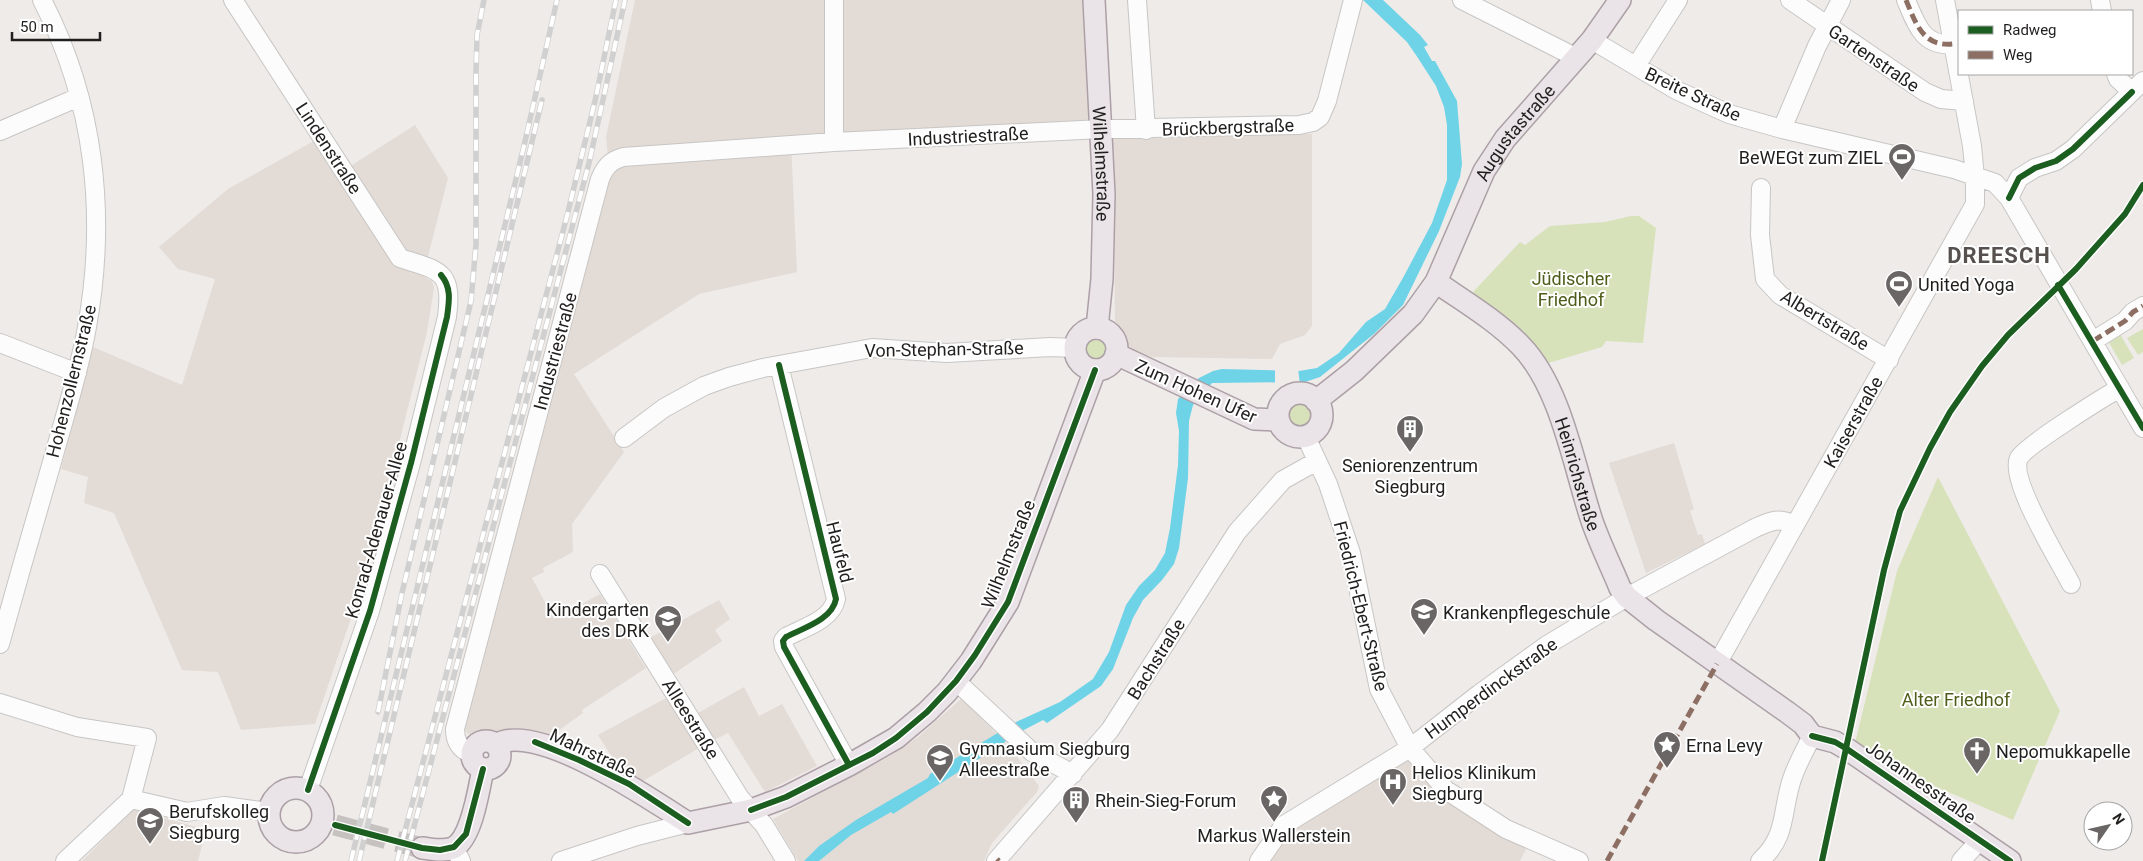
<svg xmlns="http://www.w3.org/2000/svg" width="2143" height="861" font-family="Roboto,sans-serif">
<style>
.built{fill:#e3dbd6}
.green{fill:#d8e2ba}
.water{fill:#6ed3e7}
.pier{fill:#eeebe9}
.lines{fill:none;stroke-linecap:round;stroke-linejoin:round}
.major-tunnel{stroke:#c5c2c0;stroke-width:21;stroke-dasharray:21 11;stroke-linecap:butt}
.minor-casing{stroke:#c8c6c4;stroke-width:20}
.major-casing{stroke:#aca0a6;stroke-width:24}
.minor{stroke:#fcfcfc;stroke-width:18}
.major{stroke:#eae3e7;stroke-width:21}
.rail-casing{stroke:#d1d0d0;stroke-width:5.5}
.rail{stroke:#fff;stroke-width:4;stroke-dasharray:11;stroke-linecap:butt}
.quiet{stroke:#8d6e63;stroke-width:5;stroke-dasharray:10 5;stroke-linecap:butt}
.cycleway-casing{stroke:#fff;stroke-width:9}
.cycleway{stroke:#1b5e20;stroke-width:6}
.labels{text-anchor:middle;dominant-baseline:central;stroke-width:4;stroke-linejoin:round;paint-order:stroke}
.street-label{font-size:18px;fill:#211f1e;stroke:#fff}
.poi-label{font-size:18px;fill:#211f1e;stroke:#fff;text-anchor:start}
.park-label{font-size:18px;fill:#4e5d1a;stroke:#fff}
.district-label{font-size:22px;font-weight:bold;letter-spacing:1px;fill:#56514e;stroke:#fff}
</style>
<rect width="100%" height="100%" fill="#eeebe9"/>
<!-- built -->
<path class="built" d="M635,0H1089L1097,122L791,143L797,272L699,294L574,374L624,452L572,524L573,552L543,568L544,572L532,578L554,619L600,594L646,668L582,710L583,713L548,738L533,732L508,729L479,736L469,735L464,729L465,720L605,185L610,176L606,137Z
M415,125L448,178L423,276L432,281L434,288L427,332L366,574L315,724L241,730L218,672L182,670L114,513L84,503L88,477L61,469L93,347L182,385L215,279L178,269L159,247L228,189L328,133L349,167Z
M1312,134V326L1305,335L1280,344L1272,359L1152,357L1131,349L1115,322L1113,139Z
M1674,443L1694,509L1690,511L1698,535L1702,534L1705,544L1646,573L1609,463Z
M719,600L730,619L715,630L722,641L672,675L648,639Z
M744,687L759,716L782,704L817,766L765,792L728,733L712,741L698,713Z
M666,698L699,748L643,781L628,771L619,768L598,735Z
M962,698L1011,749L1039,786L1037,792L992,843L984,861H798L773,819L890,756L918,737Z
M1406,757L1420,775L1441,797L1526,849L1520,861H1271L1287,833Z
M134,809L206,830L198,861H82Z"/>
<!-- green -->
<path class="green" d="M1631,216H1639L1656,228L1643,343L1606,341L1602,347L1545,364L1508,324L1473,292L1520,242L1525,245L1550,226L1605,222Z
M2143,329V352L2138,355L2127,338Z
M2120,334L2134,358L2122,365L2108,341Z
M1084 349a12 12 0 1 1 24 0a12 12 0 1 1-24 0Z
M1289 415a11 11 0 1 1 22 0a11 11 0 1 1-22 0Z
M1938,477L2060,711L2013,820L1895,769L1855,743L1897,571Z"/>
<!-- water -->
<path class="water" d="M1363,0H1383L1420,35L1428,45L1424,47L1432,61H1435L1457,101L1462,164L1460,177L1439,231L1403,305L1374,334L1320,377L1305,382L1212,383L1193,405L1189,421L1188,478L1179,548L1174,564L1162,580L1143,600L1133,618L1113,669L1101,686L1047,723L1043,720L1022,731L893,814L891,812L851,835L819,861H804L819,846L856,820L928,778L930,774L1014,723L1060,702L1093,679L1109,652L1126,605L1139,586L1155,570L1165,553L1170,528L1178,465L1179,431L1176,413L1178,399L1199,378L1213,371L1222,369L1299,371L1317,368L1339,353L1366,322L1385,309L1404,276L1432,223L1447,180V125L1444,107L1436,86L1418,58L1407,42Z"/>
<!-- pier -->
<path class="pier" d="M1275,369H1298L1300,384L1275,386Z"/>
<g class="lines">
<!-- major-tunnel -->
<path class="major-tunnel" d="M335,825L422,848"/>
<defs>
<path id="minor" d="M233,0L400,258C440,271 453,270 447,317L411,463L370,611L308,790
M1137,0L1146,130
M1462,0L1575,57
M1790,0L1925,92L1941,99L1964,101
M1906,0C1916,24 1923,47 1953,44
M2100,0L2102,11
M1592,40L1676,90L1729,114L1782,129L1954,169L1995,183L2009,198L2143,428
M1636,66L1678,0
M2116,74L2118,79L2132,92
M1782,129L1817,46L1841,0
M0,131L79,97
M834,142V0
M1761,188L1760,235L1765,279L1780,295L1889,360
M2009,198L2019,178L2035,168L2056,161L2073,149L2143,81
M2093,341L2125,321L2133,312L2143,306
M0,343L77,373
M779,365L836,599C832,620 803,628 786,637L783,641L784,647L849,765
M1306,437L1328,484L1351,553L1379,689L1410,748L1446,790L1506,829L1579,861
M624,438L664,408L704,386L729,377L763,368L872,348L947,353L1050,347L1074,348
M600,574L740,798L764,825L786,861
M2071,584C2060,562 2008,479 2019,458C2025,446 2104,397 2120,388
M0,644C17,583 34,523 52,462C64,418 79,373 87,327C107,215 95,102 42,0
M1717,664L1975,204V177L1972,146L1945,0
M956,681L1032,752L1073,774
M0,703L77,727L147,738L131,799L65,861
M471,753C459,750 455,740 455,729L600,179C605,167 610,161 623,157L834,142L1102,129L1299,125L1313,122L1320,117L1327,101L1353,0
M131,799L187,812L224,806L269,812
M454,847L461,861
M561,861L637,836L688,823
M996,861L1110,730L1237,532L1283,480L1317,461
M1259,861L1284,825L1410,748L1479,694L1547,645L1627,597L1755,528C1771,521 1778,517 1794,525
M1760,861C1788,835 1781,812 1792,779C1797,764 1805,750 1812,736
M1961,861L1979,841"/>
<g id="major">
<path id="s1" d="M1094,0L1104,194L1102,279L1097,328"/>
<path id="s2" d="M1436,282C1465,302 1497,321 1521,346C1561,387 1574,467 1592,521C1600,544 1611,566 1620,588L1627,597L1656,620L1787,712L1803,724L1812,736L1835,742L1847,749L2010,861"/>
<circle cx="1096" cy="349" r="21"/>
<path d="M1116,354L1254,419L1278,420"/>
<circle cx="1300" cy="415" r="22"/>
<path id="s3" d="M1316,401L1354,371L1413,314L1436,282L1484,171L1505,139L1592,40L1620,0"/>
<circle cx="486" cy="755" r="14"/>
<path d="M496,745C535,719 653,801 688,823L751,810L786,797L849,765L896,738L927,712L947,692L971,661L1008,602L1095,370"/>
<circle cx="296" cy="815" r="27"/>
<path d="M422,848C432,849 443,852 453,848C472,839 479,788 483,769"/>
</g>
</defs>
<!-- minor casing -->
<use href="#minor" class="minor-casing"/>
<!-- major casing -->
<use href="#major" class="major-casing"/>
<!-- minor -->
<use href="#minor" class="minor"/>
<!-- major -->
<use href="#major" class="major"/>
<defs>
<path id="rail" d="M378,712L402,593L471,301L476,244V73L477,35L484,0
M351,861L524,146L557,0
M359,861L542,100
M397,861L567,216L595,101L616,0
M405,861L589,163L625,0"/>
</defs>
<!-- rail casing -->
<use href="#rail" class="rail-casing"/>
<!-- rail -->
<use href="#rail" class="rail"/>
<!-- quiet -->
<path class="quiet" d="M1906,0C1916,24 1923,47 1953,44
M2093,341L2125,321L2133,312L2143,306
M997,859L999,861
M1607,861L1717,664"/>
<defs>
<path id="cycleway" d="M2009,198L2019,178L2035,168L2056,161L2073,149L2132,92
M2058,285L2143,428
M779,365L836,599C832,620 803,628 786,637L783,641L784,647L849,765
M1812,736L1835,742L1847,749L2010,861
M535,742L579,760L629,784L688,823
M308,790L370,611L411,463L447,317C449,302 452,288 441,275
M751,810L786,797L873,753L896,738L927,712L956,681L975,655L1008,602L1095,370
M335,825L422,848L440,850L454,847L466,834L483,769
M1822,861L1884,570L1900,511L1930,448L1950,412L1982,366L2008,335L2076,269L2125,214L2143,185"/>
</defs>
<!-- cycleway casing -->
<use href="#cycleway" class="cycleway-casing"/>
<!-- cycleway -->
<use href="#cycleway" class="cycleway"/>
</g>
<!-- icons -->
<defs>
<symbol id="stadium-pin" viewBox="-11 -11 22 30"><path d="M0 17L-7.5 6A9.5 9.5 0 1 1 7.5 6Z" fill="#696665" stroke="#fff"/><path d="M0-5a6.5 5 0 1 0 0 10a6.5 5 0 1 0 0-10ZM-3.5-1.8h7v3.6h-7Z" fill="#fff"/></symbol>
<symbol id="building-pin" viewBox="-11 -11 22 30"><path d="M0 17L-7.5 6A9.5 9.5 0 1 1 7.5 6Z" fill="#696665" stroke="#fff"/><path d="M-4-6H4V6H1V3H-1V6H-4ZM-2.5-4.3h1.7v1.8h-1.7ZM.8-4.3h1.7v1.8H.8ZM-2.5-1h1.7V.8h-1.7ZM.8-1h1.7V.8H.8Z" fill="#fff"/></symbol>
<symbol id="university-pin" viewBox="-11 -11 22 30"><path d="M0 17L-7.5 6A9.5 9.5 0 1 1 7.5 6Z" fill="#696665" stroke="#fff"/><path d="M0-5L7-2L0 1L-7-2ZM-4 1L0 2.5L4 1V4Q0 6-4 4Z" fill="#fff"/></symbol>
<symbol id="school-pin" viewBox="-11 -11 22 30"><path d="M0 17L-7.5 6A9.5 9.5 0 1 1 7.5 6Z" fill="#696665" stroke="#fff"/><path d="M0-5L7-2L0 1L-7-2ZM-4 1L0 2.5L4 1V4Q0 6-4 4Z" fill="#fff"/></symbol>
<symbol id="sight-pin" viewBox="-11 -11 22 30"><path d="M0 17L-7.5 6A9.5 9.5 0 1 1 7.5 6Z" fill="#696665" stroke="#fff"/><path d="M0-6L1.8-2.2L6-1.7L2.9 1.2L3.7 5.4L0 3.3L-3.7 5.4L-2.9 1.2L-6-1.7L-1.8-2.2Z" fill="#fff"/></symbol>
<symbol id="church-pin" viewBox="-11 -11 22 30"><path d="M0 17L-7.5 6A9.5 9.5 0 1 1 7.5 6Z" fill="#696665" stroke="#fff"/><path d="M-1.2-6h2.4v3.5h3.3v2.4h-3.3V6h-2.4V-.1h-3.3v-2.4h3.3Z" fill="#fff"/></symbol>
<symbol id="hospital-pin" viewBox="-11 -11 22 30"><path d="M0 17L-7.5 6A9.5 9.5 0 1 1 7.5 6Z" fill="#696665" stroke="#fff"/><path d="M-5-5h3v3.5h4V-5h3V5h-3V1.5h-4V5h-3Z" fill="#fff"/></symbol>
</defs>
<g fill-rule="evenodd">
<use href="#stadium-pin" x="1886" y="141" width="32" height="43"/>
<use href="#stadium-pin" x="1883" y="268" width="32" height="43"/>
<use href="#building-pin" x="1394" y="413" width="32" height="43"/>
<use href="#university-pin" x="1408" y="596" width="32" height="43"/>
<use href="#school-pin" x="652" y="603" width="32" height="43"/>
<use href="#sight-pin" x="1651" y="729" width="32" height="43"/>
<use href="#church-pin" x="1961" y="735" width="32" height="43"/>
<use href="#school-pin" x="924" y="742" width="32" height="43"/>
<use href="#hospital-pin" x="1377" y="766" width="32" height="43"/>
<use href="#sight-pin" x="1258" y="783" width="32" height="43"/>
<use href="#building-pin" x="1060" y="784" width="32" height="43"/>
<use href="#school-pin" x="134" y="805" width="32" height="43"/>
</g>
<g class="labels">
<!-- street labels -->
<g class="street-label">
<text transform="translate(1874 58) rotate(34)">Gartenstraße</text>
<text transform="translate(1693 94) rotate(25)">Breite Straße</text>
<text transform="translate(1228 127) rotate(-2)">Brückbergstraße</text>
<text stroke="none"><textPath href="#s3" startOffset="340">Augustastraße</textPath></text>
<text transform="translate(968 136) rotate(-3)">Industriestraße</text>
<text transform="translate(329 148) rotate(57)">Lindenstraße</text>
<text stroke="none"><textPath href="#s1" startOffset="164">Wilhelmstraße</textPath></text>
<text transform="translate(1825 320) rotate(31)">Albertstraße</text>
<text transform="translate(944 349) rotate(-1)">Von-Stephan-Straße</text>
<text transform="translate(555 351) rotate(-75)">Industriestraße</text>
<text transform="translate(71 381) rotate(-76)">Hohenzollernstraße</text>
<text transform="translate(1196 391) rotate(24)">Zum Hohen Ufer</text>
<text transform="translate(1853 422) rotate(-61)">Kaiserstraße</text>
<text stroke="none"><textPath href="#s2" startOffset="248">Heinrichstraße</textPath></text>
<text transform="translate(376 530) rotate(-74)">Konrad-Adenauer-Allee</text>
<text transform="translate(840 552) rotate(76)">Haufeld</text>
<text transform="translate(1008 554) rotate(-68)">Wilhelmstraße</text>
<text transform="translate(1361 606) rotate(76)">Friedrich-Ebert-Straße</text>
<text transform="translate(1156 659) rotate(-58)">Bachstraße</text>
<text transform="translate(1491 688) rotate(-36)">Humperdinckstraße</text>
<text transform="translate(691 719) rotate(58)">Alleestraße</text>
<text transform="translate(593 753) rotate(25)">Mahrstraße</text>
<text transform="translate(1921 782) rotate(35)">Johannesstraße</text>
</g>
<!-- poi labels -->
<g class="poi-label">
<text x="1883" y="157" text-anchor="end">BeWEGt zum ZIEL</text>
<text x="1918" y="284">United Yoga</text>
<text x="1410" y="465" text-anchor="middle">Seniorenzentrum<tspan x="1410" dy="21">Siegburg</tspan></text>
<text x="649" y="609" text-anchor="end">Kindergarten<tspan x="649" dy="21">des DRK</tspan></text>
<text x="1443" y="612">Krankenpflegeschule</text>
<text x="1686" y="745">Erna Levy</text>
<text x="959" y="748">Gymnasium Siegburg<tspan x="959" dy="21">Alleestraße</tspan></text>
<text x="1996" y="751">Nepomukkapelle</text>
<text x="1412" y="772">Helios Klinikum<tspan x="1412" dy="21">Siegburg</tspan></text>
<text x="1095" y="800">Rhein-Sieg-Forum</text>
<text x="169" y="811">Berufskolleg<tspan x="169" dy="21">Siegburg</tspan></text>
<text x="1274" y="835" text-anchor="middle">Markus Wallerstein</text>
</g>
<!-- park labels -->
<g class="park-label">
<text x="1571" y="278">Jüdischer<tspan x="1571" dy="21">Friedhof</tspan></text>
<text x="1956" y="699">Alter Friedhof</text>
</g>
<!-- district labels -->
<g class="district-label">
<text x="1999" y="255">DREESCH</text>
</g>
</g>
<!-- legend -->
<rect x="1958" y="10" width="175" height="65" fill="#ffffff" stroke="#a6a5a5"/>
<rect x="1968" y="26" width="25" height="8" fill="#1b5e20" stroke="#a6a5a5"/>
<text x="2003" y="35" font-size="15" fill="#211f1e">Radweg</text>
<rect x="1968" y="51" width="25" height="8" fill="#8d6e63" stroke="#a6a5a5"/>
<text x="2003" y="60" font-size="15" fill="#211f1e">Weg</text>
<!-- north arrow -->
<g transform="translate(2108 826) rotate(56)"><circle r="24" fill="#ffffff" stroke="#a6a5a5"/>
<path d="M0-4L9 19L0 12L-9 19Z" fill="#696665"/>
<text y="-8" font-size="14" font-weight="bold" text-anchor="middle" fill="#211f1e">N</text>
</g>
<!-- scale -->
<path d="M12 32v8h88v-8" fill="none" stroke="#211f1e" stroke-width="2.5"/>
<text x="20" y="32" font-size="15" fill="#211f1e" stroke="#ffffff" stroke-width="4" paint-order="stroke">50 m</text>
</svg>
